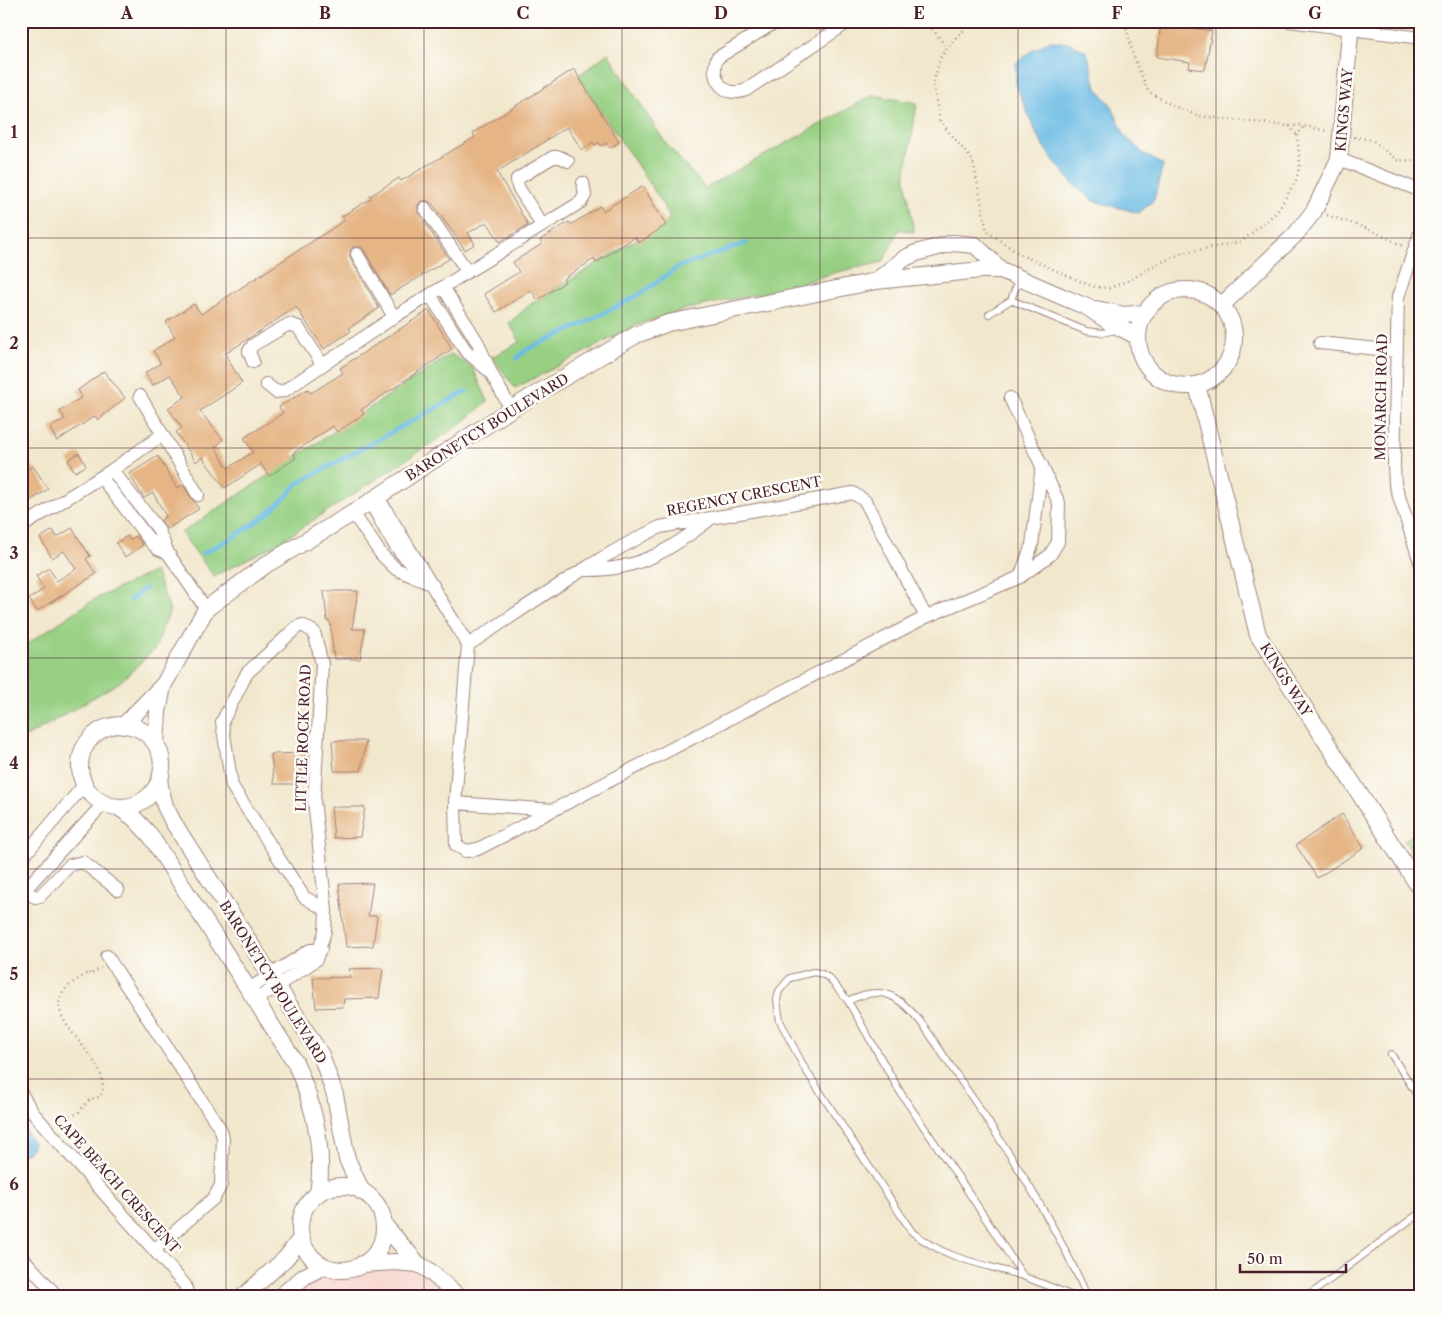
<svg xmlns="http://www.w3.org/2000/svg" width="1442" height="1317" font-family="'Libre Caslon Text',serif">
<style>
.built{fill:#f7d1c9}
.green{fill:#97d083;stroke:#707857}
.water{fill:#6abbe5;stroke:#5a6d88}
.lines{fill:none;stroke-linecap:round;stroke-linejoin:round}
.stream{stroke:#6abbe5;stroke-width:4.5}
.building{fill:#e5b585}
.service-casing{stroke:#9e837c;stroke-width:8}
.minor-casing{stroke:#9e837c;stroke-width:14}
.tertiary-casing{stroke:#9e837c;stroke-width:18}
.path{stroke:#9e837c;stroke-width:2.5;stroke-dasharray:1 4;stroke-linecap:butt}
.service{stroke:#fff;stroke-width:6}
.minor{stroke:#fff;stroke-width:12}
.tertiary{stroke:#fff;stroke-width:16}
.grid{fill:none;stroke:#4a1f2b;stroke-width:1;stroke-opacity:0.55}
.labels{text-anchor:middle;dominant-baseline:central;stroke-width:5;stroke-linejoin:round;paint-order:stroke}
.street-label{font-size:14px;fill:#4a1f2b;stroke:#fdfcf7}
.neatline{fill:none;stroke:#4a1f2b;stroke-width:2}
.grid-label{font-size:16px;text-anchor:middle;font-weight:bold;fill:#4a1f2b}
</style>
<rect width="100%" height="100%" fill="#fdfcf7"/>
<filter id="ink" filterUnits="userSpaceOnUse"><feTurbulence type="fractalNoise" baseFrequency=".02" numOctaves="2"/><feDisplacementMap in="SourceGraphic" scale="10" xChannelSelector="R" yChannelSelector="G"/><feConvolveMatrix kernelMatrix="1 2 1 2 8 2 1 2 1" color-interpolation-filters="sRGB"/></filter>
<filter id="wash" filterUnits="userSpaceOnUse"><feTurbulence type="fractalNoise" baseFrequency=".0096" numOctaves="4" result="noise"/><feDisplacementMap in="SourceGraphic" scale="20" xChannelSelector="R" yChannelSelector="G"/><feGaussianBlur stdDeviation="1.12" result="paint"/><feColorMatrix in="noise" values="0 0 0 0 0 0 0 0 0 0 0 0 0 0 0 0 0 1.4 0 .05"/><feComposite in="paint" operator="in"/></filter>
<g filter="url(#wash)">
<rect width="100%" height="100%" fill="#f1e7cc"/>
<!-- built -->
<path class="built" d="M373,1260L413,1261L458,1296H294L327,1268Z"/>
<!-- green -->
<path class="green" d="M608,53L664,141L705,188L873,95L917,103L905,177L914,232L899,229L883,262L837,272L782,289L686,309L637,325L515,388L492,357L520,342L509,323L531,304L670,219L661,201L578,76Z
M451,354L472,367L488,401L461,424L275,545L214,576L181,533Z
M155,571L170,610L155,649L120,682L21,740V648L93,600Z
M1421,830V866L1404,840Z"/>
<!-- water -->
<path class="water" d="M1050,41L1070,43L1087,52L1096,87L1111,105L1125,136L1144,154L1163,165L1154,200L1139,213L1094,201L1074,185L1048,153L1037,135L1016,85V63L1031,51Z
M21,1124L34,1144L28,1152L21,1155Z"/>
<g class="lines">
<!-- stream -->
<path class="stream" d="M517,358L526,350L583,324L642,293L678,267L746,243
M203,553C236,537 274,514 297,484L467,391
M130,600L145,588"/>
</g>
<g id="blocks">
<!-- building -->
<path class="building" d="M1161,23L1212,31L1205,70L1189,68L1190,62L1157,57Z
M574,69L619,142L610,148L606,143L601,146L599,143L595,145L593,142L582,150L567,127L497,172L528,225L500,242L487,222L468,233L475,244L465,250L432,203L428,201H421L418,205V213L449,259L390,295L364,250L361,247H353L350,250V258L379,308L349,328L351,331L324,349L296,307L225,354L242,383L200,411L223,440L215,447L228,468L253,452L244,438L283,413L279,407L308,389L311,393L343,373L340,368L429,310L452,349L361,410L364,414L337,432L333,426L293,453L296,458L269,476L261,464L225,488L202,457L196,462L176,432L182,428L168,408L185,397L170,375L153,385L145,373L161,363L153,351L175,337L166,322L194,304L201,314L345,220L342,216L372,198L370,196L399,178L401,181L475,137L473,133Z
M643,186L666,225L639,243L635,237L596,263L594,259L563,279L565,282L538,300L531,290L496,312L484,294L519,272L513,262L542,244L540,240L569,222L571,225L600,206L603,211Z
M104,371L125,398L98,420L95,416L57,441L50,428L65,419L60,411L82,397L78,390Z
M79,453L86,466L75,472L68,460Z
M158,456L177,488L183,485L199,509L167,529L161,520L166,516L153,493L144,498L129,474Z
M33,466L48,489L21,507V473Z
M72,528L90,556L86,559L96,574L37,611L29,599L44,589L36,576L49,568L57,581L76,569L64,551L52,558L40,538L53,530L57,537Z
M127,536L130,540L136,536L143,545L125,557L116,543Z
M324,591H358L352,629H365L360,659H334L330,621H327Z
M332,741H366L361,771H334Z
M305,753L300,784H274L271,754Z
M331,807H365L360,837L334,838Z
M1342,814L1364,848L1317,878L1296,845Z
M373,883L368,916H377L373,946L346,947L339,884Z
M383,968L379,998L344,999L343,1007L316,1008L313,978L350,977L349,969Z"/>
</g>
</g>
<g filter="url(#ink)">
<use href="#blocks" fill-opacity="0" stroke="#9e837c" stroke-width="1"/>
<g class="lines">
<defs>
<path id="service" d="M1011,300L1086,331L1103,333L1118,329
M989,314L1011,300L1019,279
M848,1001C862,994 880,989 895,998C919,1013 934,1042 950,1065C1000,1138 1051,1214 1087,1296
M1391,1054L1421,1101
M1023,1276L967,1190L902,1095L848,1001L829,978L822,974L814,972L790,978L779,991L777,1000L780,1021L805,1069L912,1232C947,1260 981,1263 1022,1276C1039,1282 1056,1289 1073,1296
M1308,1296L1421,1212"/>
<path id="minor" d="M777,21L717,58C709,78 724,99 746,90L850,21
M809,21L840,27
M1289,21L1421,38
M1339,159L1421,191
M425,208L467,271
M542,225L518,187L517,179L553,157H560L568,161
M1421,230L1398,297L1394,465L1395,484L1421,565
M357,254L394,317
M443,287L478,343L491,373L511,409
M430,295L466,351L489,371
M1320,343L1397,351
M253,362L249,351L253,345L289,324L298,327L322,364
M266,384L276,392L284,391L394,317L581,202L585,195L583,183
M140,396L198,495
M112,470L158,529L168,553L206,609
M101,477L151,542L158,549L168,553
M378,497L468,645
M370,502C382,522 395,554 416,566
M353,513L381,554L396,569L433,585
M21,527L112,470L162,435
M585,570C637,571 669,551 709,520
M1020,577L1032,545L1042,465
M926,617L865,501L853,493L660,527C593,559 531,604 468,645L455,803L456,845L466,851L478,849L926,617L1020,577L1050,555L1058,542L1059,503L1010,398
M455,803L554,810
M21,859L85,784
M21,889L35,897L40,896L70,865L83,862L118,890
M21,894L104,803
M107,956L221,1130L223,1138L221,1185L214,1198L155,1249
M249,989L310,950L321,949
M256,1000L316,960L325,931L326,910L314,800L322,664L314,632L302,625L297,627L247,673L222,722L232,786L304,897L326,910
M21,1093L33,1113L185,1285L188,1296
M21,1256L57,1296"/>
<path id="tertiary" d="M876,281L905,258L916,253L953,243L975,245L1001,270
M1138 338a48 48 0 1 1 96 0a48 48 0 1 1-96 0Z
M1222,305L1295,235L1314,211L1339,159L1351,21
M1096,309L1124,315L1146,313
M1197,385L1258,635L1421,890
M80 766a41 41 0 1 1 82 0a41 41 0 1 1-82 0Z
M123,726L164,684L206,609L267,564L353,513L511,409L636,335L668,323L876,281L981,270H1001L1063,297L1087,307L1111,323L1138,337
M156,744L158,712L163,686
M159,782L165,806L173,822L321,1055L335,1095L347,1159L362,1192
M118,807L134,818L150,835L295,1062C313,1102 325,1149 318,1194
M300 1228a42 42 0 1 1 84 0a42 42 0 1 1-84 0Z
M384,1225L418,1264L427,1269L458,1296
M362,1264L395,1262L418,1264
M244,1296L286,1258L301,1238
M281,1296L305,1276L324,1266"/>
</defs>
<!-- service casing -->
<use href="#service" class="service-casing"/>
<!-- minor casing -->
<use href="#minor" class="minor-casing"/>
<!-- tertiary casing -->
<use href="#tertiary" class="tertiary-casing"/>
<!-- path -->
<path class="path" d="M926,21L947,48
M975,21L958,35L941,56L933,84L940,121L973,161L987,231L1019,254L1084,283L1095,287L1109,288L1130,280L1155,265L1183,253L1241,242L1277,212L1296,180L1300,164L1297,135L1306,125
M1120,21L1126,26L1133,55L1148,91L1173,106L1199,116L1289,126L1300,125L1327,131
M1126,26L1129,21
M1289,126L1297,135
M1354,137L1372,140L1397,160L1421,161
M1327,215L1369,229L1403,246
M55,1119L77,1114L90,1099L100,1097C119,1063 39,1021 64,991C70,983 81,978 89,972L90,975L101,968"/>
<!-- service -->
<use href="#service" class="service"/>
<!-- minor -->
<use href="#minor" class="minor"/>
<!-- tertiary -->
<use href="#tertiary" class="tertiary"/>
</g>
</g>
<!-- grid -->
<path class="grid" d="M226,21V1296M424,21V1296M622,21V1296M820,21V1296M1018,21V1296M1216,21V1296M21,238H1421M21,448H1421M21,658H1421M21,869H1421M21,1079H1421"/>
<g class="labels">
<!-- street labels -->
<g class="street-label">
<text transform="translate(1344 110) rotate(-85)">KINGS WAY</text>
<text transform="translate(1381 397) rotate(-89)">MONARCH ROAD</text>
<text transform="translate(487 427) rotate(-32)">BARONETCY BOULEVARD</text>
<text transform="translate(744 496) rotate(-11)">REGENCY CRESCENT</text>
<text transform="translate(1286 680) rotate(58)">KINGS WAY</text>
<text transform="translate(303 738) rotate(-88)">LITTLE ROCK ROAD</text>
<text transform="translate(273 982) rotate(58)">BARONETCY BOULEVARD</text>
<text transform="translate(117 1184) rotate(48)">CAPE BEACH CRESCENT</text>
</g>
</g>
<!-- margin -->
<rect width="1442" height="1317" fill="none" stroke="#fdfcf7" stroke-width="55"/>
<!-- scale -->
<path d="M1240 1264v8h106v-8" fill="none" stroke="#4a1f2b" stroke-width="2.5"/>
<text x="1247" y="1264" font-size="15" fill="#4a1f2b" stroke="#fdfcf7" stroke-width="4" paint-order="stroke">50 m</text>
<rect x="28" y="28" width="1386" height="1262" class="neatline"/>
<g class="grid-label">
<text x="127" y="19">A</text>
<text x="325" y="19">B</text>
<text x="523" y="19">C</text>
<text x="721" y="19">D</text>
<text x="919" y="19">E</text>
<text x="1117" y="19">F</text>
<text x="1315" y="19">G</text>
<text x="14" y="138">1</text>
<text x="14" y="349">2</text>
<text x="14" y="559">3</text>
<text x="14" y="769">4</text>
<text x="14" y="980">5</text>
<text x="14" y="1190">6</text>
</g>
</svg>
